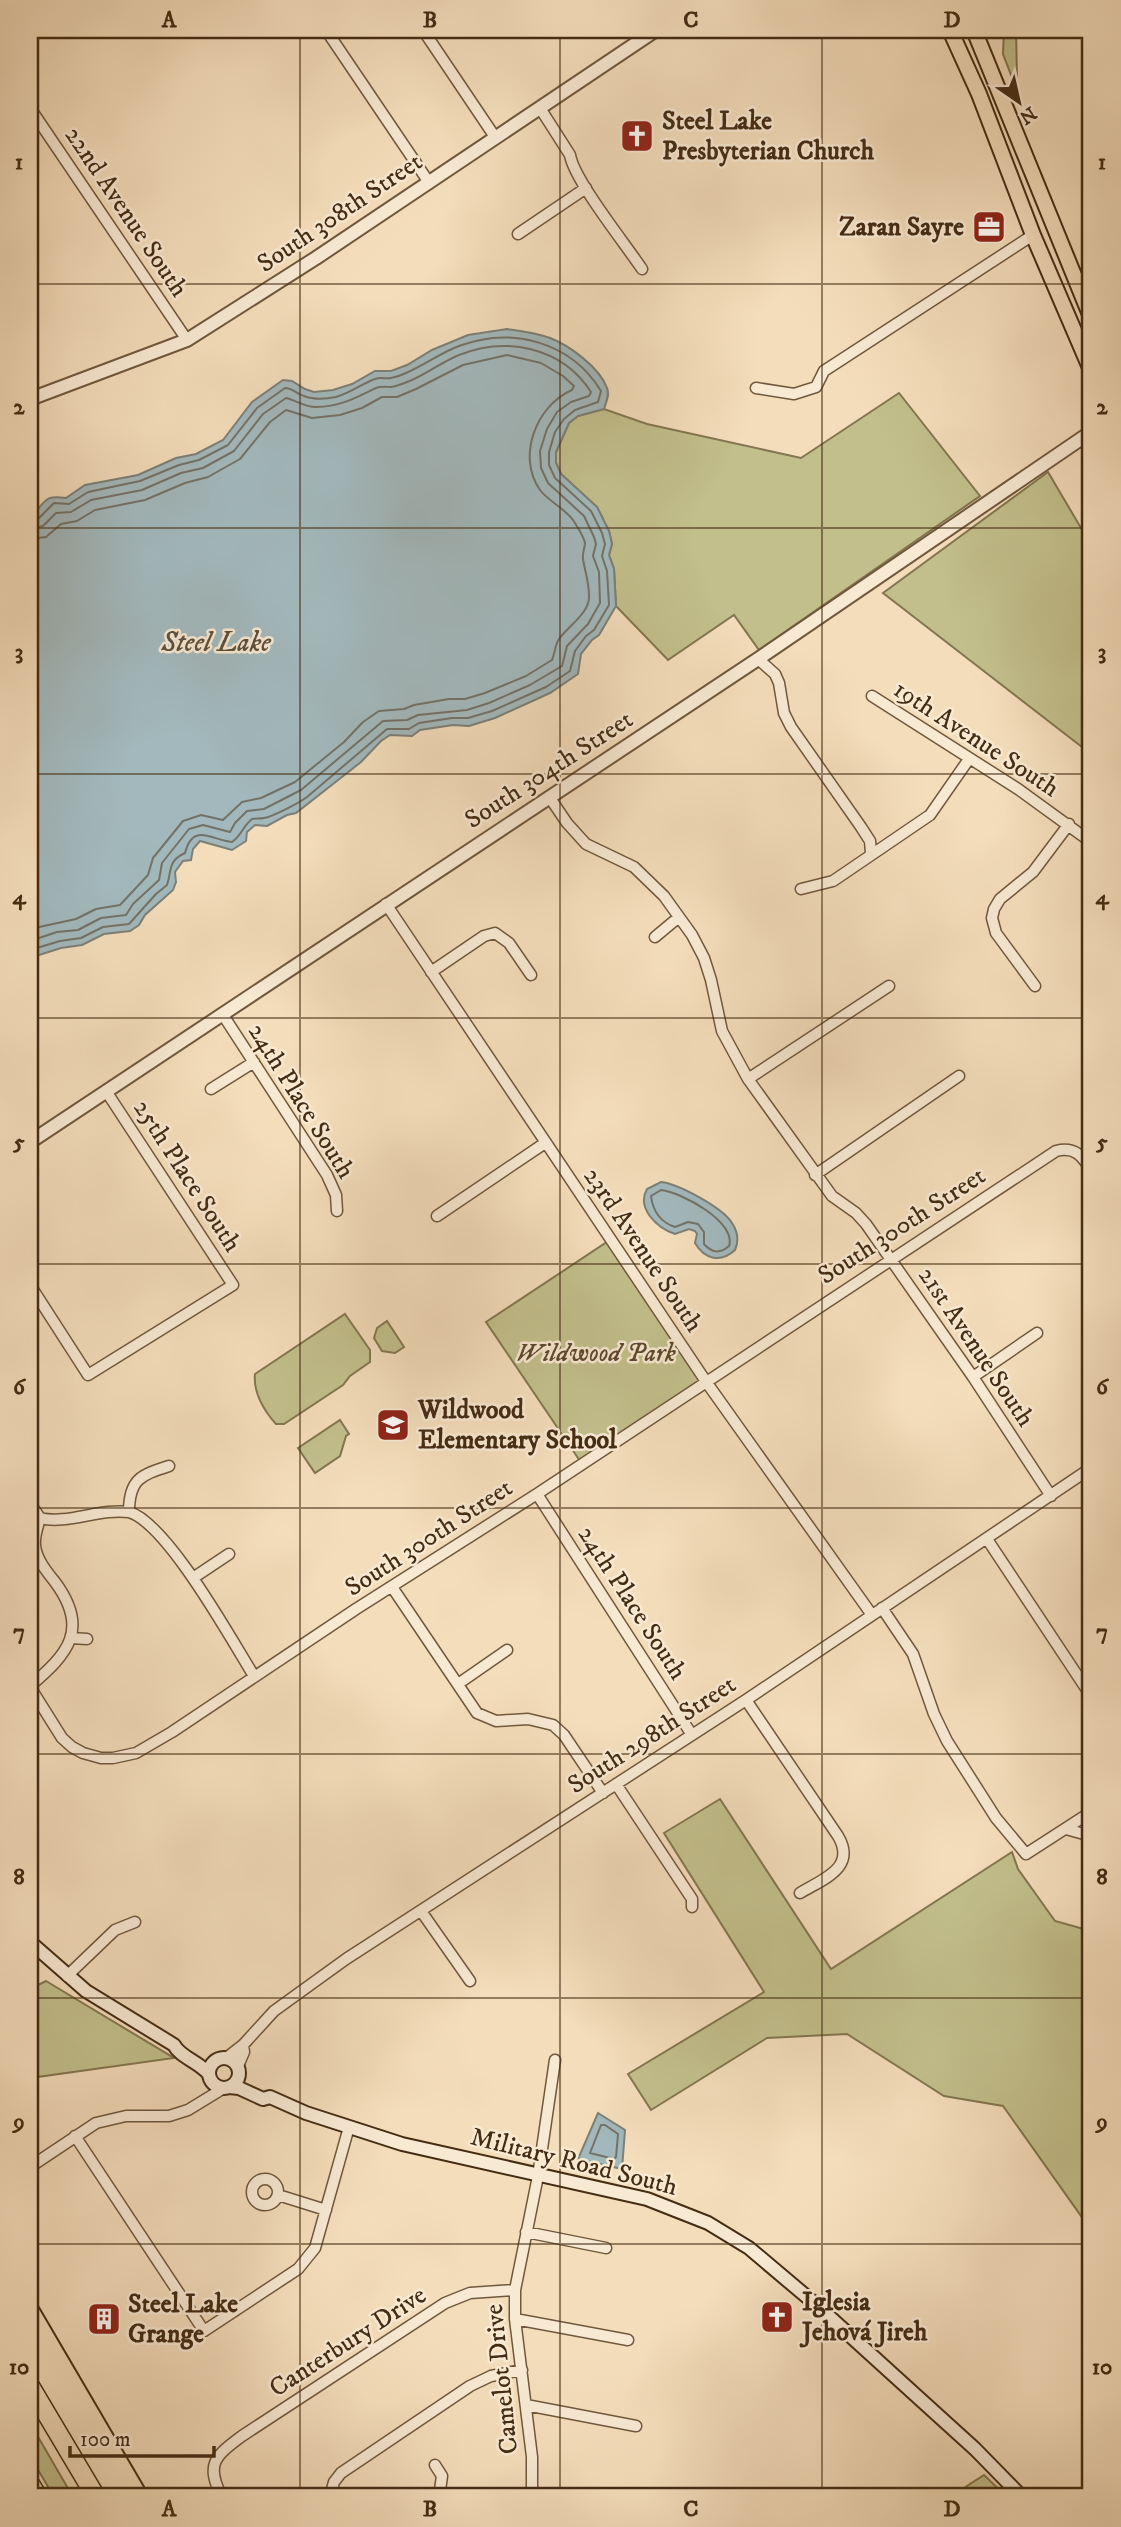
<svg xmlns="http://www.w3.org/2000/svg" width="1121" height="2527" font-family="'IM FELL DW Pica',serif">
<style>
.green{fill:#c2bf8c;stroke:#837650;stroke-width:2}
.water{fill:#a2b8bc;stroke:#7c8078;stroke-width:2}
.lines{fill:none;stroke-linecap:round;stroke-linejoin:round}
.shore{stroke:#737268;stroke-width:2}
.minor-casing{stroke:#70583d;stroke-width:13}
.tertiary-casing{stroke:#70583d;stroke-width:16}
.secondary-casing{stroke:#442c13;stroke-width:16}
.primary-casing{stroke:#442c13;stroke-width:18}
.motorway-casing{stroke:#442c13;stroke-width:21}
.minor{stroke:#f8e9d3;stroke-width:10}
.tertiary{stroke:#f8e9d3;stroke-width:12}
.secondary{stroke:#f8e9d3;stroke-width:12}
.primary{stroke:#f4ddbb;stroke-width:14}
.motorway{stroke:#f4ddbb;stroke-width:18}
.tram{stroke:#442c13;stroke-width:2}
.grid{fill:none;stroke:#442c13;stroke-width:2;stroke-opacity:0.55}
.labels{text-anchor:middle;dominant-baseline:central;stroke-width:5;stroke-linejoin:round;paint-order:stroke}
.poi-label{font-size:26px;font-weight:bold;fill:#442c13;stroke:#f8e9d3;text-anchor:start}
.street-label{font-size:26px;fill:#442c13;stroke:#f8e9d3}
.park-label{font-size:26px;font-style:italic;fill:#5d492b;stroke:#f8e9d3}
.water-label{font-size:28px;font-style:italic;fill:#5c4f3d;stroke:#f8e9d3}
.neatline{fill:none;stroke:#442c13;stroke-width:2.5}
.grid-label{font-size:23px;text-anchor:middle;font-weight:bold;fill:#442c13}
</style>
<rect width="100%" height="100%" fill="#f4ddbb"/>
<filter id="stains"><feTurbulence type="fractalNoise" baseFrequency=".00286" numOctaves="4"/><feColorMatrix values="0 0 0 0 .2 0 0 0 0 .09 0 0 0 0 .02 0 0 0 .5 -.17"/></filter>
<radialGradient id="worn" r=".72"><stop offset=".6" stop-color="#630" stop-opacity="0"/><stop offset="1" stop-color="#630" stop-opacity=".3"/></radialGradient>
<!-- green -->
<path class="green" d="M1004,30L1016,31L1017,76L1013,80L1003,54Z
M899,393L980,496L759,650L734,615L668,660L616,606L614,569L609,555L612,544L609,531L597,507L561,474L556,463V452L569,423L578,416L604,409L647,424L801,458Z
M1048,472L1091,545V754L883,593Z
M610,1240L707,1383L582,1464L486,1322Z
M345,1314L370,1350V1362L350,1376L343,1385L284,1424H276C264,1411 253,1392 255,1374Z
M387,1321L404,1347L395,1353L382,1351L374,1338L377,1328Z
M340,1420L349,1434L346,1436L340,1456L315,1473L298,1448Z
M720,1799L831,1969L1012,1852L1018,1869L1055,1921L1091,1931V2230L1003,2106L944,2096L847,2034L767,2038L651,2110L628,2074L764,1992L664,1833Z
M46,1981L174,2058L30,2078V1989Z
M30,2423L73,2497H54L30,2456Z
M984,2475L1007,2497H950Z"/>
<!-- water -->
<path class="water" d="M507,329C521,331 537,333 550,338C569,345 600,368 607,388C610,395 606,402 604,409L578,416L569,423L556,452V463L561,474L597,507L609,531L612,544L609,555L614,569L616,606L599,635L592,640L581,654L578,674L550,693L495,718L469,726L453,725L420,730L412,736L390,735L381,741L361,762L296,813L287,815L267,826L255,825L247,832L246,841L232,850L200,841L193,849L191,860L183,861L175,872L176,882L173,890L145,915L139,925L130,931L104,934L82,945L61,948L30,958V512L34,513C47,500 45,495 66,498L85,485L138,475L176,458L196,454L223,440L252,402L283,380L292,381L305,389L314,392L333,390L352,384L375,371H391L407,365L432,350L468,335Z
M661,1182C679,1184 723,1208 732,1223C738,1232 739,1241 735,1250C721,1263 705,1260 695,1243L697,1234L695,1231L689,1229L675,1234C657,1228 636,1208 647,1189Z
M598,2113L625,2130L622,2169L578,2159Z"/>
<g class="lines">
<!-- shore -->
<path class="shore" d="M30,520L38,519L54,503L69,504L88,492L140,481L179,465L199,460L228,445L257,408L285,388C293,388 296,394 304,396C314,400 326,399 336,397C351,393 361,384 375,379C380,377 386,379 391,378C396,377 402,375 406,373C425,365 440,353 459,346C512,326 571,342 601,391L598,402L575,410L564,419L555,432L549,452V465L555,478L591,511L602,533L605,544L602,556L607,571L609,605L594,630L586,636L575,651L570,671L546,687L492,711L468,718H452L419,723L409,729H387L307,797C299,803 272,817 264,818C260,819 256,818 252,819C243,826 241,836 232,842C211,840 193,822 185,853C167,861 172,871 167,885L156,894L129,924L103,927L81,938L60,941L30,950
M30,529L43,526L56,513L71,512L91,500L142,490L181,473L203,468L234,451L263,414L286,398C296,400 304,407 316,407C339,407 356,398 376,388C381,386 386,387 391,387C398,386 405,383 412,380C428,373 442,362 459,355C506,336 562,347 591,392L589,396L571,402L557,412L547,429L540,451L541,468L548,483L584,516L594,537L596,544L593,556L599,572L600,603L588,624L567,646L562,666L530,685L489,703L467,710L418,715L407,720L383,721L301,790L264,809L247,811L235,823L230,832L203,825L189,829L162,863L159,880L133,904L126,915L101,918L78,930L57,932L30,941
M30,539L46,537L61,524L77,521L95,510L145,500L185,483L208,477L240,459L270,422L286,410L312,418L340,415L362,408L382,397H397L416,389L463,365L507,355L541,363L563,376L574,386L572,390C537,405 516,456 540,490C550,503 567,509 575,523C578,528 584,537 585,543C585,548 582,553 583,559C585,572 589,581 589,596C590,613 568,626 559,639C555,645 555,653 552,660L526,676L485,693L465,699H449L414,705L404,709L379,711L363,722L344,742L295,782L261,798L242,802L223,820L201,815L183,821L153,858L148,875L120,905L96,909L76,919L30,929
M661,1190C681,1192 737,1222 729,1246C720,1254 712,1253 704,1244V1232L698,1224L688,1222L675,1227C660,1222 653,1212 651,1196Z
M601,2125H605L618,2134L616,2157L614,2159L590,2153Z"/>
<defs>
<path id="minor" d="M326,30L428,181
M423,30L495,137
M30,108L187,340
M540,108L570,155C574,180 626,245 642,269
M518,234L586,188
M756,388L794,394L816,387L824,371L1033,235
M758,659L775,674L779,683L784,713L791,727L861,827L870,841L871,853
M872,696L1018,789L1091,842
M550,798L567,823L586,844L634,867L664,896L692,935L704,958L711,980L722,1031L748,1079L832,1196L856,1213L866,1224L973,1377L1051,1496
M801,889L833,881L930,815L969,759
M386,904L707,1383L872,1615
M655,937L679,917
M431,972L484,936L495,933L509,943L531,975
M1035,986L996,933L992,918L994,909L1000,899L1033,872L1069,824
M223,1015L327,1175L336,1195L337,1211
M748,1079L889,986
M211,1089L254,1062
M815,1175L959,1076
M437,1216L545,1143
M30,1285L88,1375L233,1285L106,1091
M973,1377L1037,1333
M537,1494L692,1735
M30,1503L40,1518C38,1526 34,1536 35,1545C36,1559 47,1572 55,1582C90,1629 68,1654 30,1686
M129,1512C167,1523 231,1639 254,1676
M40,1518C67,1525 100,1508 129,1512C129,1479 141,1475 169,1466
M987,1539L1091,1696
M193,1578L229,1554
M392,1587L477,1713L496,1721L528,1719L553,1725L564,1735L603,1793
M882,1608L913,1654L934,1714L947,1741L996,1818L1026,1854L1091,1812
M71,1638L87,1639
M458,1684L507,1650
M30,1687L62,1738L72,1747L83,1753L101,1758H113L136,1753L172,1732L356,1609L537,1494L1056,1151C1075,1146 1082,1156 1091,1170
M746,1700L838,1836C857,1868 823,1879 800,1893
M616,1784L692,1899V1907
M1066,1829L1091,1836
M421,1911L470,1981
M67,1976L115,1930L135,1922
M225,2059L243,2045L274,2011L346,1959L746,1700L1091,1468
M238,2066L244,2052L243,2045
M75,2136L204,2331L298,2269L315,2248L349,2127
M30,2167L96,2123L126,2116H169L188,2110L224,2088
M252 2192a13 13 0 1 1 26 0a13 13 0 1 1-26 0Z
M278,2195L326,2210
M526,2232L606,2248
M515,2319L628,2340
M526,2405L636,2426
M435,2465L442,2476L439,2497
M532,2493L565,2497
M222,2497C205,2464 215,2456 242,2436L445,2303L470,2293L515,2290
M330,2497L334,2482L341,2473L470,2386L491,2376L522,2370
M532,2497V2457L515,2319V2290L538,2176L555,2060"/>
<path id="tertiary" d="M30,399L187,340L316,258L656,30
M30,1142L758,659L1091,432"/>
<path id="secondary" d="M30,1942L86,1991L174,2045C180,2057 199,2062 209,2074
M209 2073a15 15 0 1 1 30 0a15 15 0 1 1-30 0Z
M229,2087L239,2088L263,2099L270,2097L306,2113L402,2144L647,2199L708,2223L749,2248L813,2302L975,2449L1022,2497"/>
<path id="primary" d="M950,30L979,94L1033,235L1091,370
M974,30L1091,317"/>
<path id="motorway" d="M30,2386L96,2497
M30,2484L38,2497"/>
</defs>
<!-- minor casing -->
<use href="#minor" class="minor-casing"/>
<!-- tertiary casing -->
<use href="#tertiary" class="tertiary-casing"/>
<!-- secondary casing -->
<use href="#secondary" class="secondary-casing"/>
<!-- primary casing -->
<use href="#primary" class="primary-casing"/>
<!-- motorway casing -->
<use href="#motorway" class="motorway-casing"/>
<!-- minor -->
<use href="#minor" class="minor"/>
<!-- tertiary -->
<use href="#tertiary" class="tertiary"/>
<!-- secondary -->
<use href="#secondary" class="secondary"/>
<!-- primary -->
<use href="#primary" class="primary"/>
<!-- motorway -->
<use href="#motorway" class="motorway"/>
<!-- tram -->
<path class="tram" d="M30,2292L150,2497"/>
</g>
<!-- grid -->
<path class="grid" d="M300,30V2497M560,30V2497M822,30V2497M30,284H1091M30,528H1091M30,774H1091M30,1018H1091M30,1264H1091M30,1508H1091M30,1754H1091M30,1998H1091M30,2244H1091"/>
<!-- icons -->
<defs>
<symbol id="church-square" viewBox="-11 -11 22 22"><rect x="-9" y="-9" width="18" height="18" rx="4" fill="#8f2418" stroke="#f8e9d3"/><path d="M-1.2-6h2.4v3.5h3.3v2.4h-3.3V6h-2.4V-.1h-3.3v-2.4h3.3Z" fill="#fff"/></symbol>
<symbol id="office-square" viewBox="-11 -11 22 22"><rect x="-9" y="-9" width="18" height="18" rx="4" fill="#8f2418" stroke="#f8e9d3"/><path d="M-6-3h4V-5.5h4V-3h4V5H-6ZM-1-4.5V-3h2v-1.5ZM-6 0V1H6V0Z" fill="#fff"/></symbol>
<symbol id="school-square" viewBox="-11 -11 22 22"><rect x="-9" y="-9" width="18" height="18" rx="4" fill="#8f2418" stroke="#f8e9d3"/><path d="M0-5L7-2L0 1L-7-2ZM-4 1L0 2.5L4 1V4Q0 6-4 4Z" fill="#fff"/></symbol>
<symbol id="building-square" viewBox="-11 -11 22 22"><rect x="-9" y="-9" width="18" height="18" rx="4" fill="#8f2418" stroke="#f8e9d3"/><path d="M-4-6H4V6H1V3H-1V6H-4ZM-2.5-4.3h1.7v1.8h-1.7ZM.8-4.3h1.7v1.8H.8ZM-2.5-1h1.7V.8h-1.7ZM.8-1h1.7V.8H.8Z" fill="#fff"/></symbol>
</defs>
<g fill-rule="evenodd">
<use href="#church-square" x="618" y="117" width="38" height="38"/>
<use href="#office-square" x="970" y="208" width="38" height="38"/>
<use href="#school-square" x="374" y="1406" width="38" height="38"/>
<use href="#church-square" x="758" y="2298" width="38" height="38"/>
<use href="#building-square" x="85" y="2300" width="38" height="38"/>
</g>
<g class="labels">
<!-- poi labels -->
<g class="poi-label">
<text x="662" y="121">Steel Lake<tspan x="662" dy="30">Presbyterian Church</tspan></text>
<text x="964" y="227" text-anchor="end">Zaran Sayre</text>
<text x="418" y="1410">Wildwood<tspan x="418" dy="30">Elementary School</tspan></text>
<text x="802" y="2302">Iglesia<tspan x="802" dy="30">Jehová Jireh</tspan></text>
<text x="128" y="2304">Steel Lake<tspan x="128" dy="30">Grange</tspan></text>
</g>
<!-- street labels -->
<g class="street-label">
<text transform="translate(126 212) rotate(56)">22nd Avenue South</text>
<text transform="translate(340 213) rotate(-34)">South 308th Street</text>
<text transform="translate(976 739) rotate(33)">19th Avenue South</text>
<text transform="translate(549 770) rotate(-33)">South 304th Street</text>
<text transform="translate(301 1101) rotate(58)">24th Place South</text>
<text transform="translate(187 1176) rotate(57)">25th Place South</text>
<text transform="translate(902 1226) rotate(-33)">South 300th Street</text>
<text transform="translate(643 1250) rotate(56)">23rd Avenue South</text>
<text transform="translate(976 1347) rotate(56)">21st Avenue South</text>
<text transform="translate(429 1538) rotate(-33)">South 300th Street</text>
<text transform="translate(632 1603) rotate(57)">24th Place South</text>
<text transform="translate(652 1735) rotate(-33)">South 298th Street</text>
<text transform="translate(574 2162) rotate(14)">Military Road South</text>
<text transform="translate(348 2342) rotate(-33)">Canterbury Drive</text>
<text transform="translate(502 2379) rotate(-96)">Camelot Drive</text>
</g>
<!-- park labels -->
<g class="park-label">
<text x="596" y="1353">Wildwood Park</text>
</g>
<!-- water labels -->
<g class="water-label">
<text x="216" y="642">Steel Lake</text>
</g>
</g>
<!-- margin -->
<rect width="1121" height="2527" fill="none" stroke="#f4ddbb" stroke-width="77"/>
<!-- north arrow -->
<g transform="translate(1019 102) rotate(146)" stroke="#f8e9d3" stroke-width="5" paint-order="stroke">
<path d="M0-5L12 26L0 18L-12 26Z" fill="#442c13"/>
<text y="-10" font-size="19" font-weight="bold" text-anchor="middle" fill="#442c13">N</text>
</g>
<!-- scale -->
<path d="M70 2446v10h144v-10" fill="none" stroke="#442c13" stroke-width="3.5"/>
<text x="80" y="2446" font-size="21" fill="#442c13" stroke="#f8e9d3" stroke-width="5" paint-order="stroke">100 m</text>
<rect x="38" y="38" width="1044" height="2450" class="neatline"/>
<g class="grid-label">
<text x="169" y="27">A</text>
<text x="430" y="27">B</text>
<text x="691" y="27">C</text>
<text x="952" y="27">D</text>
<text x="19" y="169">1</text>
<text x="1102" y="169">1</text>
<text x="19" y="414">2</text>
<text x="1102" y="414">2</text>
<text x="19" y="659">3</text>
<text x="1102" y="659">3</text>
<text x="19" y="904">4</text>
<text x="1102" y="904">4</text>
<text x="19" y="1149">5</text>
<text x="1102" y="1149">5</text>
<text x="19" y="1394">6</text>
<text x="1102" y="1394">6</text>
<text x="19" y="1639">7</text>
<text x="1102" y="1639">7</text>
<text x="19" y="1884">8</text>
<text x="1102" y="1884">8</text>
<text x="19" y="2129">9</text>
<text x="1102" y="2129">9</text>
<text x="19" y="2374">10</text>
<text x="1102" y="2374">10</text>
<text x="169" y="2516">A</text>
<text x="430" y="2516">B</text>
<text x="691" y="2516">C</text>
<text x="952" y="2516">D</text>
</g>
<rect width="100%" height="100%" filter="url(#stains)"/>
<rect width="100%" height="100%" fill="url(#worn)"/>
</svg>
